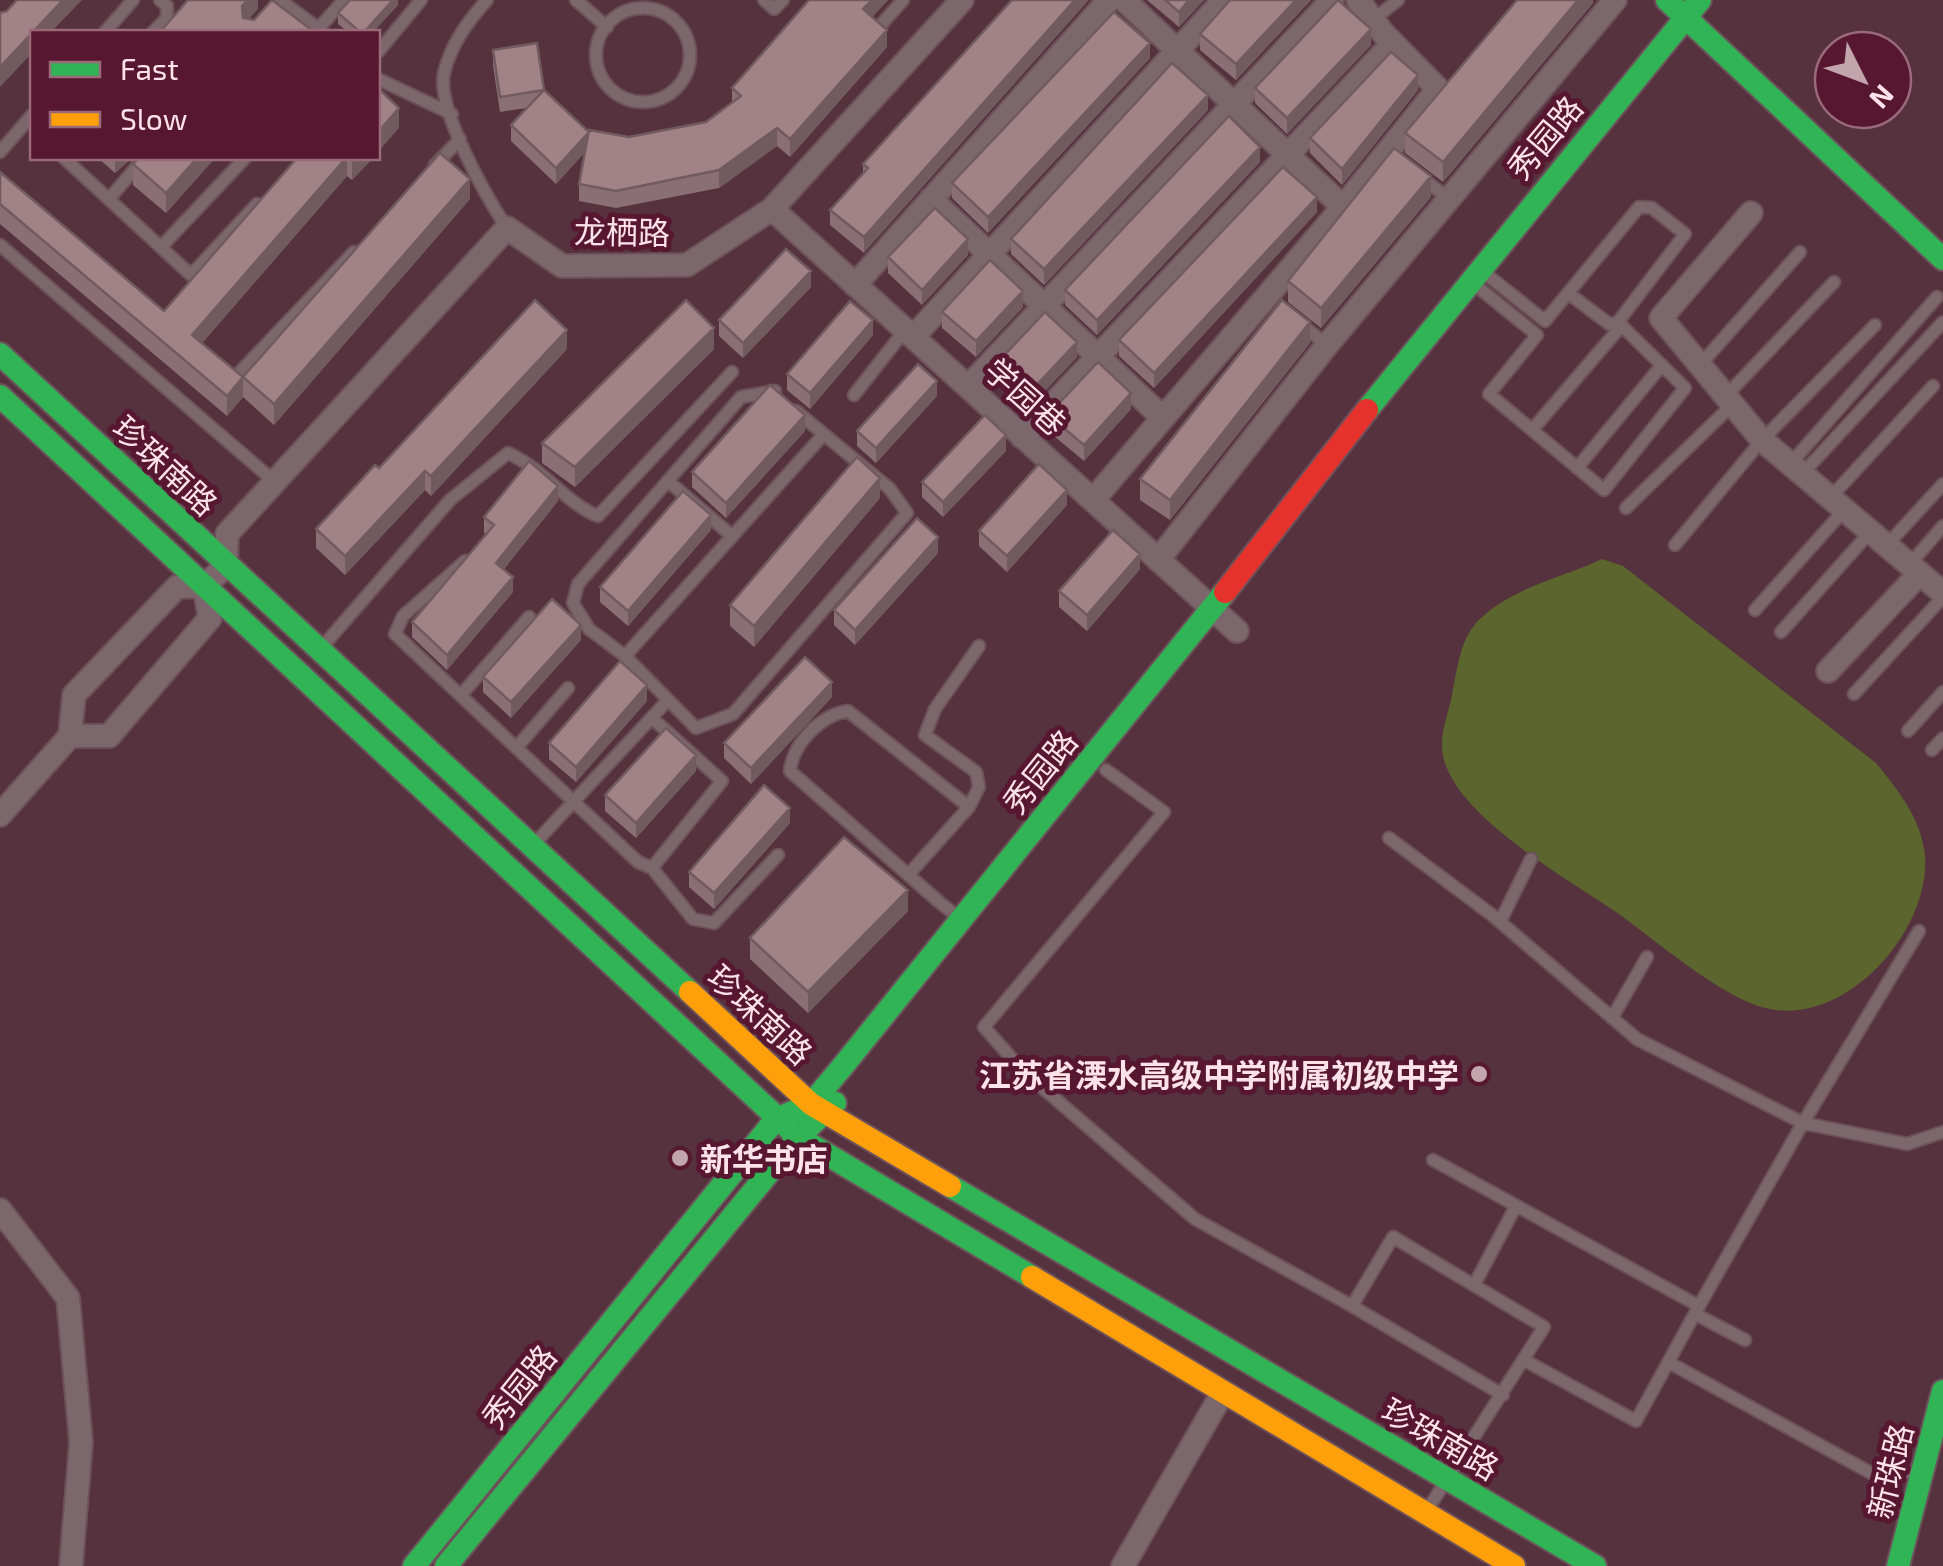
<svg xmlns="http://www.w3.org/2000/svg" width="1943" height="1566" font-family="'Exo 2','Noto Sans SC',sans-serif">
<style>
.green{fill:#5c652d}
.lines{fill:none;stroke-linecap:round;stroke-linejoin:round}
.lane-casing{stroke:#6d515a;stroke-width:15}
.street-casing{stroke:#6d515a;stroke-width:26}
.fast-casing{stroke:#6d515a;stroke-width:26}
.slow-casing{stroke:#6d515a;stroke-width:26}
.jam-casing{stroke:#6d515a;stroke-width:26}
.lane{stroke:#7c676d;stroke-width:11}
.street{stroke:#7c676d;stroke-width:22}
.fast{stroke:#30b455;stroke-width:22}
.slow{stroke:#ff9f0a;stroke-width:22}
.jam{stroke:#e5322d;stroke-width:22}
.wall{fill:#8a7074}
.shaded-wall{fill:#715b5e}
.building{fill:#a18287;stroke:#715b5e;stroke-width:2.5}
.poi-dot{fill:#c2a5ad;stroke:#581730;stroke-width:4}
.labels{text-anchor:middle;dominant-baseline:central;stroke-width:10;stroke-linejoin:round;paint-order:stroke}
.street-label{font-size:32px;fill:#fde3e9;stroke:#581730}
.poi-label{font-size:32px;font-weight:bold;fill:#fde3e9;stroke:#581730;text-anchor:end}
</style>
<rect width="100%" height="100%" fill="#55323e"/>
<!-- green -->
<path class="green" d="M1602,559L1623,566L1876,763C1898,790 1921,818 1925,855C1931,931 1845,1028 1765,1008C1718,996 1654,938 1613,910C1565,877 1444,810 1442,747C1441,731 1449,711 1452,695C1457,670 1460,637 1480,619C1513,587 1562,578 1602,559Z"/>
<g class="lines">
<defs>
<path id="lane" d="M280,0L323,32
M487,0C468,21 451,44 444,73C436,109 487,198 507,228
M576,0L607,27
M764,0L774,9L783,0
M596 55a47 47 0 1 1 94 0a47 47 0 1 1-94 0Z
M1373,20L1398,0
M880,26L903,0
M319,28L344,0
M105,32L133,0
M153,32L167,18V6L160,0
M378,52L421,0
M378,79L452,114
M0,152L32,115
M64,158L191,275L257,204
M435,165L460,139
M1419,176L1448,198
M109,199L144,158
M0,245L275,482
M161,247L245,158
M1469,280L1537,335L1489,394L1604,490L1685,388L1618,322L1685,234L1652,208L1639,207L1545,321L1481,270
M1568,293L1609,324L1618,322
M1297,321L1327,345
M1700,365L1800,252
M241,371L354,252
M854,395L905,330
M1724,398L1834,282
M796,411L890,489L907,513L733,714L696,728L625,656L823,435
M1532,430L1622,325
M1791,463L1937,297
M1577,468L1662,365
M1803,473L1943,322
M668,481L732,536
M1831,497L1933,386
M1626,508L1731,406
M1675,545L1762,440L1875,325
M1887,545L1943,484
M465,561L403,616L395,634L638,862L652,868
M1910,564L1943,526
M1755,610L1845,509
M1781,632L1871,531
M323,646L450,500L508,453C545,470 568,505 598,516L732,372
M625,656L589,629L573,603L578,584L741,397L775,391
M1854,694L1943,597
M461,695L529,617
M652,718L722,781L652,868L693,919L714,923L778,855
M1908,731L1943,692
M517,747L568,688
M1932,750L1943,738
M1106,770L1164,812L984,1027L1023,1071L1195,1219L1352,1306
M969,807L979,787L976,772L925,735L935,709L979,646
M1389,838L1492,915L1637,1039L1803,1123L1699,1306
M535,843L668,700
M909,874L969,807L848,711C821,715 793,743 790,771L938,901L958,917
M1500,922L1531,859
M1919,931L1803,1123L1907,1144L1943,1132
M1612,1018L1647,957
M1433,1160L1699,1306L1636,1421L1524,1360
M1474,1285L1516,1206
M1695,1314L1745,1340
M1668,1362L1871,1473H1918
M1426,1512L1544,1327L1393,1237L1352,1306L1503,1395"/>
<path id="street" d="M1124,0L1343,207
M931,199L1163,418
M772,209L1237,631
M1751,213L1661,318L1762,440L1943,593
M855,285L1109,0
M913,337L1224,0
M968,387L1332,0
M1022,437L1393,43
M1093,500L1343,207L1438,89L1383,33L1358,0
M1158,560L1327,345L1615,0
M1828,671L1920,573
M70,736L74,695L177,587L204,586L226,566L227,534L507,228L562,266L687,265L772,209L962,0
M0,815L70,736H109L210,618L204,586
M0,1210L68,1298L81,1442L71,1566
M1123,1566L1223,1392"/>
<path id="fast" d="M1667,0L1943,259
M0,354L690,992
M0,396L798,1137L1032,1277
M1367,410L1700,0
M950,1186L1595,1566
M414,1566L776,1119L811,1104L843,1066L1225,592
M446,1566L798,1137L835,1103
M1898,1566L1943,1391"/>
<path id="slow" d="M690,992L811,1104L950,1186
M1032,1277L1514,1566"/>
<path id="jam" d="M1225,592L1367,410"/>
</defs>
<!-- lane casing -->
<use href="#lane" class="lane-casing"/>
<!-- street casing -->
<use href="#street" class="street-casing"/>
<!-- fast casing -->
<use href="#fast" class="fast-casing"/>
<!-- slow casing -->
<use href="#slow" class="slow-casing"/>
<!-- jam casing -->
<use href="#jam" class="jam-casing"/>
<!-- lane -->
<use href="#lane" class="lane"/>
<!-- street -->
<use href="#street" class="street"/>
<!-- fast -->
<use href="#fast" class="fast"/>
<!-- slow -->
<use href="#slow" class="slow"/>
<!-- jam -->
<use href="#jam" class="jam"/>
</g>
<!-- wall -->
<path class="wall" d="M398,0V5L373,32H348L338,24V13Z
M809,0H888L872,17L887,47L790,157L777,146L719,188L616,208L579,201V184L585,152L556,184L511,141V125L527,108L500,112L493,66V50L544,90L589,132L629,137L706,122L732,103V88Z
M1012,0L864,253L830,225V210L863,173V164Z
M1147,0H1204L1179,27Z
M1311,0L1236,80L1200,50V34Z
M1593,0V3L1443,182L1405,153V133Z
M1371,45L1287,134L1255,103V88Z
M1150,58L988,233L952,198V183Z
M1418,90L1342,185L1310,153V138Z
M1208,110L1044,285L1011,254V239Z
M98,158H132L115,173Z
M139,158H215L166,213L133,185V164Z
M297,158H373L352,180L347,176L202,343L243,377L470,199L274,425L243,397L227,416L0,224V172L164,311Z
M1260,162L1097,335L1065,305V290Z
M1431,197L1321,328L1288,302V281Z
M1317,212L1154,388L1119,356V340Z
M968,255L922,305L888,273V257Z
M811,287L743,358L719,336V320Z
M1023,307L976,357L942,328V312Z
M873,335L810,409L787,390V374Z
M1310,343L1170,520L1140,500V479Z
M567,349L431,496L425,490L345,575L316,548V529L379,468Z
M714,349L575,487L542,463V443Z
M1077,357L1030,407L996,379V364Z
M937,396L876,463L857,446V431Z
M1131,409L1084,461L1048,431V415Z
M805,431L726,518L692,487V472Z
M1006,451L943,517L922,497V482Z
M880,498L754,647L730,626V605Z
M558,501L504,569L513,592L447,670L412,637V622L486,534L484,533V517Z
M1067,505L1007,572L979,546V531Z
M711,530L628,626L600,602V587Z
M938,553L855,645L834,625V610Z
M1140,569L1087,631L1059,607V591Z
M581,640L511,718L483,692V677Z
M832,697L751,784L724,758V743Z
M647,701L576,782L549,759V743Z
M696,771L636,838L605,811V795Z
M790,823L714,909L689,887V872Z
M908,911L808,1013L750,959V938Z"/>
<!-- shaded-wall -->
<path class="shaded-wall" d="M63,0H82L51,32H32V53L0,87V67Z
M248,0H258V9L242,27V6Z
M393,0H398V5L373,32H364Z
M872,0H888L863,27V9Z
M1075,0H1089L864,253V237Z
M1189,0H1204L1179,27V12Z
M1296,0H1311L1236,80V64Z
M1578,0H1593V3L1443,182V162Z
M1371,29V45L1287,134V118Z
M887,30V47L790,157V139Z
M1150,43V58L988,233V217Z
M1418,75V90L1342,185V169Z
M1208,95V110L1044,285V269Z
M399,108V128L378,152V132Z
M777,128V146L719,188V170Z
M589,132V148L556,184V168Z
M1260,147V162L1097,335V320Z
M115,158H132L115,173Z
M197,158H215L166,213V193Z
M346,158H347V176L192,355V335Z
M354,158H373L352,180V160Z
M1431,176V197L1321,328V308Z
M470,179V199L274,425V404Z
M1317,197V212L1154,388V373Z
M968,239V255L922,305V290Z
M811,271V287L743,358V343Z
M1023,291V307L976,357V341Z
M873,320V335L810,409V393Z
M1310,322V343L1170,520V500Z
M714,328V349L575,487V467Z
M567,330V349L431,496V476Z
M1077,342V357L1030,407V392Z
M243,377V397L227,416V396Z
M937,381V396L876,463V448Z
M1131,393V409L1084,461V445Z
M805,415V431L726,518V503Z
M1006,435V451L943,517V502Z
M425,471V490L345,575V556Z
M880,478V498L754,647V626Z
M558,486V501L496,579V563Z
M1067,490V505L1007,572V556Z
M711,515V530L628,626V611Z
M938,537V553L855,645V630Z
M1140,554V569L1087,631V615Z
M513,577V592L447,670V655Z
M581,625V640L511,718V702Z
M832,682V697L751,784V768Z
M647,685V701L576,782V767Z
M696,755V771L636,838V823Z
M790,808V823L714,909V893Z
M908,890V911L808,1013V992Z"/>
<!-- building -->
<path class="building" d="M17,0H63L0,67V13L7,11Z
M188,0H248L242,6L243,18L254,20L272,0L309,28L306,32H160Z
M350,0H393L364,32H360L338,13Z
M809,0H872L863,9L887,30L790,139L777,128L719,170L616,191L579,184L589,130L629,137L706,122L741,96L732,88Z
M1012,0H1075L864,237L830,210L868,168L863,164Z
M1165,0H1189L1179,12Z
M1230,0H1296L1236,64L1200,34Z
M1338,0L1371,29L1287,118L1255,88Z
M1517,0H1578L1443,162L1405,133Z
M1114,12L1150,43L988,217L952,183Z
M537,43L544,90L500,97L493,50Z
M1391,52L1418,75L1342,169L1310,138Z
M1172,63L1208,95L1044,269L1011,239Z
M378,88L399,108L378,132Z
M544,90L589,132L556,168L511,125Z
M1229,116L1260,147L1097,320L1065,290Z
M1394,148L1431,176L1321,308L1288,281Z
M440,153L470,179L274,404L243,377Z
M139,158H197L166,193L133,164Z
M297,158H346L192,335L243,377L227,396L0,204V172L164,311Z
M1283,167L1317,197L1154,373L1119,340Z
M935,208L968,239L922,290L888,257Z
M786,249L811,271L743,343L719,320Z
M990,260L1023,291L976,341L942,312Z
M535,300L567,330L431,476L425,471L345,556L316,529L375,465L379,468Z
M686,300L714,328L575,467L542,443Z
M1282,300L1310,322L1170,500L1140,479Z
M850,301L873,320L810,393L787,374Z
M1045,312L1077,342L1030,392L996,364Z
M1098,362L1131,393L1084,445L1048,415Z
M918,364L937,381L876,448L857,431Z
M770,385L805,415L726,503L692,472Z
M985,415L1006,435L943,502L922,482Z
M857,457L880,478L754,626L730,605Z
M529,461L558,486L496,563L513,577L447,655L412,622L494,525L484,517Z
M1039,464L1067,490L1007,556L979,531Z
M683,491L711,515L628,611L600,587Z
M917,518L938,537L855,630L834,610Z
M1113,530L1140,554L1087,615L1059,591Z
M552,599L581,625L511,702L483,677Z
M805,657L832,682L751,768L724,743Z
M620,661L647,685L576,767L549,743Z
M666,728L696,755L636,823L605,795Z
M764,785L790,808L714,893L689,872Z
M844,837L908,890L808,992L750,938Z"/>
<!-- markers -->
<g class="poi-dot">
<circle cx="1479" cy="1074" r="10"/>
<circle cx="680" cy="1158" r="10"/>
</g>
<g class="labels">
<!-- street labels -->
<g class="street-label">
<text transform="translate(1544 137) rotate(-50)">秀园路</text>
<text transform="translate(622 231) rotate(1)">龙栖路</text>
<text transform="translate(1026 396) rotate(42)">学园巷</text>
<text transform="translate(166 465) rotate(43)">珍珠南路</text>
<text transform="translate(1039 771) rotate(-51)">秀园路</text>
<text transform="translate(761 1014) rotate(43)">珍珠南路</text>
<text transform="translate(518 1386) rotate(-51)">秀园路</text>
<text transform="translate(1441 1438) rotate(30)">珍珠南路</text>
<text transform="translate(1889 1471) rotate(-76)">新珠路</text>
</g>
<!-- poi labels -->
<g class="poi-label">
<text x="1459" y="1074">江苏省溧水高级中学附属初级中学</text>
<text x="700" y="1158" text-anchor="start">新华书店</text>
</g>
</g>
<!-- legend -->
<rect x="30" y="30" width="350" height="130" fill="#581730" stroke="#9a697a" stroke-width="2.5"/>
<rect x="50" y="62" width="50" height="15" fill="#30b455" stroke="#9a697a" stroke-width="2.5"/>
<text x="120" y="80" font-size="30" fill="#fde3e9">Fast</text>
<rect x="50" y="112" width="50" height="15" fill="#ff9f0a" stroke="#9a697a" stroke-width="2.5"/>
<text x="120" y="130" font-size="30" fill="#fde3e9">Slow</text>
<!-- north arrow -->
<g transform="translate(1863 80) rotate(132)"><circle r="48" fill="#581730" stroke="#9a697a" stroke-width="2.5"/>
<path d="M0-8L18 38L0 25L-18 38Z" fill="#c2a5ad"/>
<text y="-15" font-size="28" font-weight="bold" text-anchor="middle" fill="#fde3e9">N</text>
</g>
</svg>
